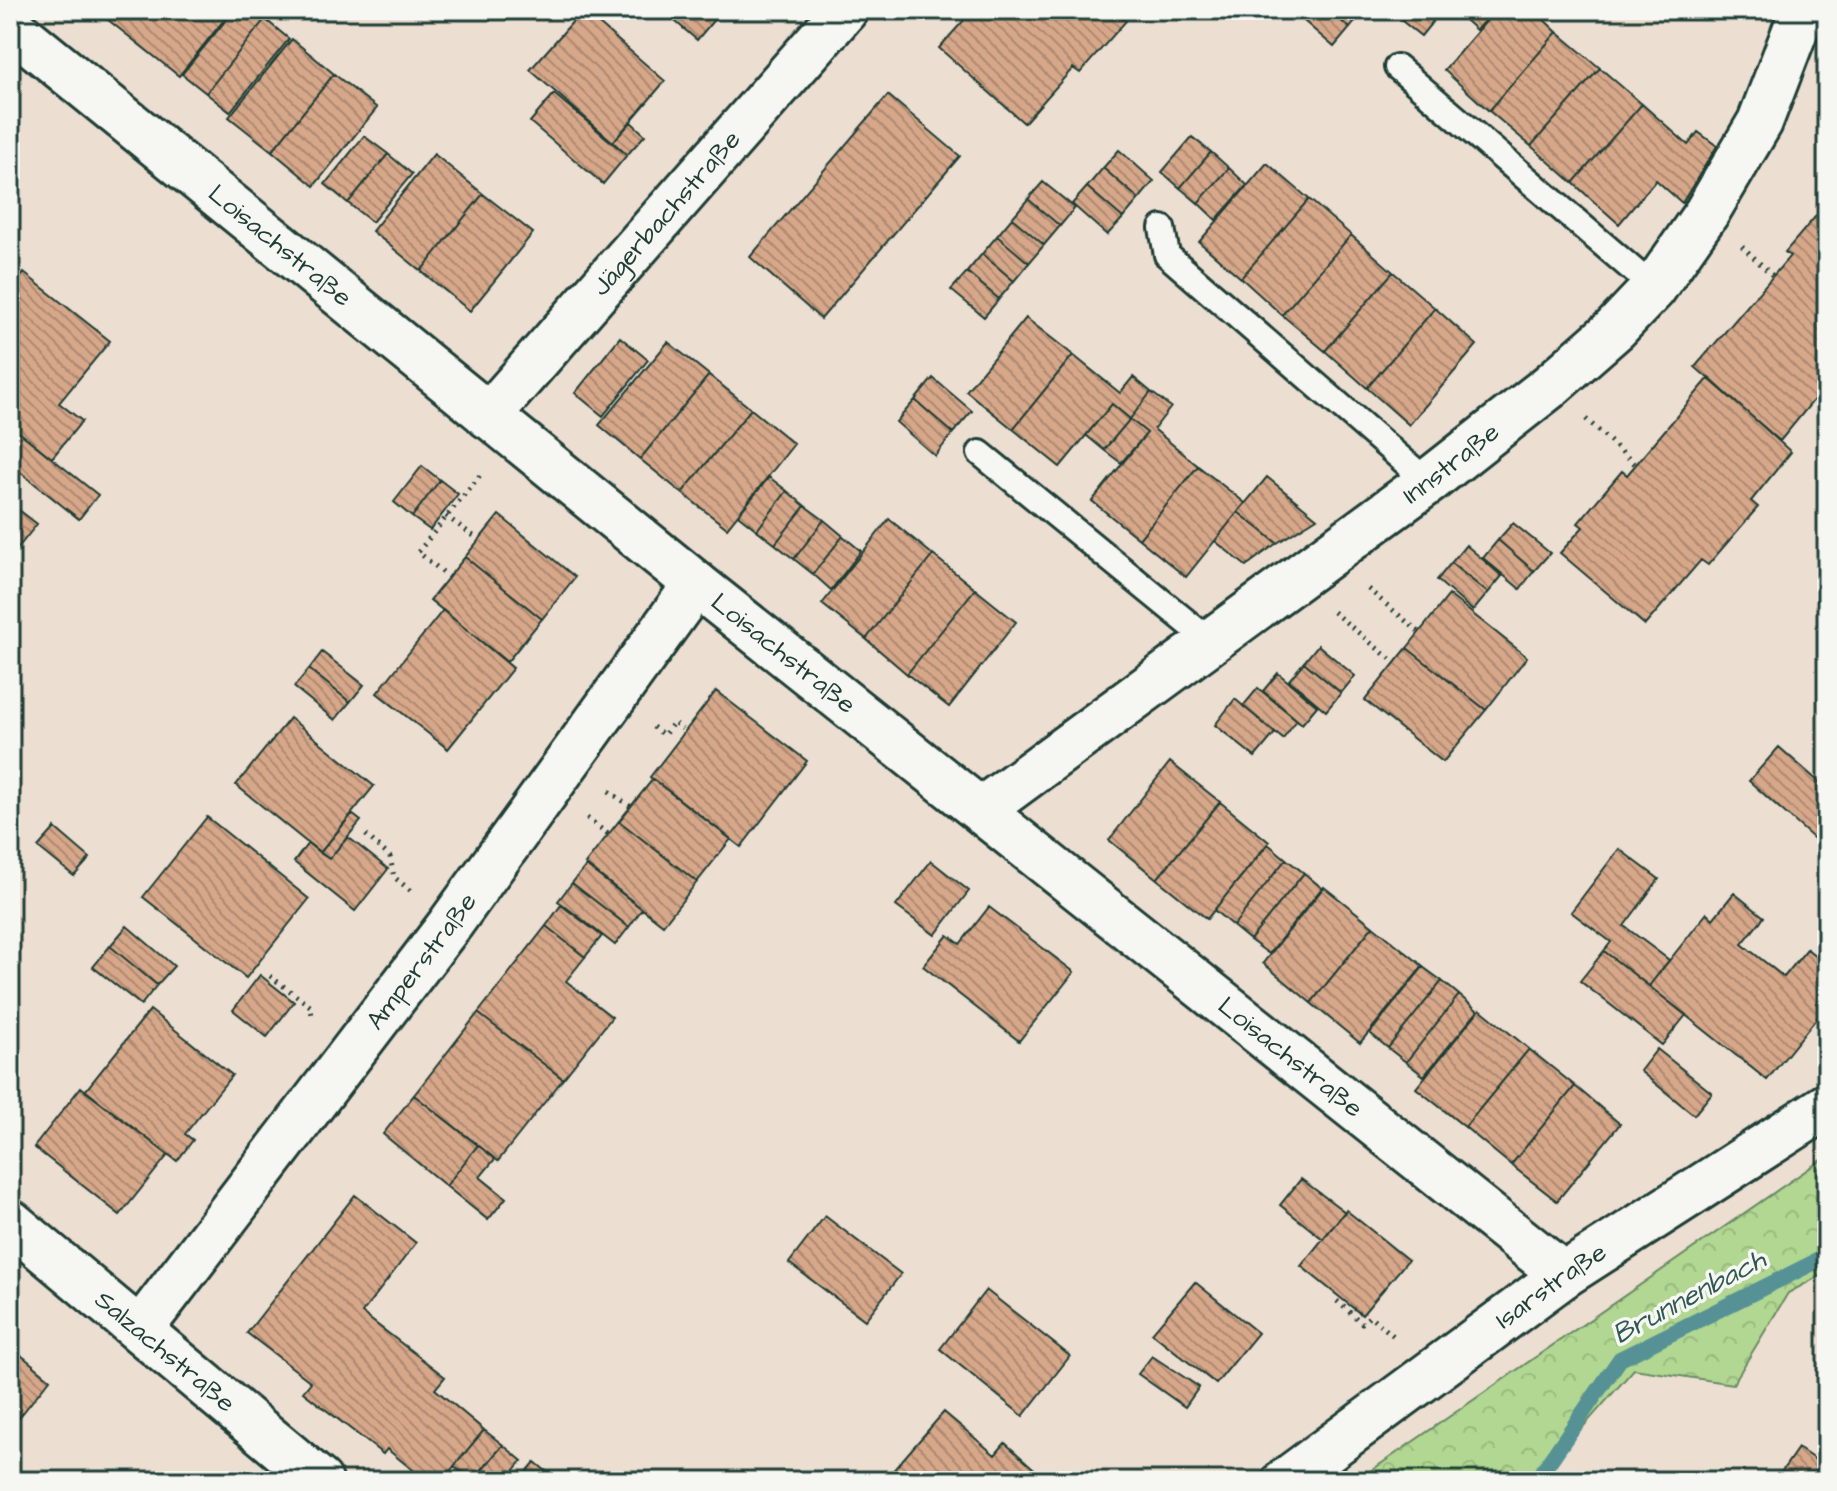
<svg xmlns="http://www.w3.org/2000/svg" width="1837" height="1491" font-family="'Architects Daughter',sans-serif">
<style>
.forest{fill:url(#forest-crowns);stroke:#688a63;stroke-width:2}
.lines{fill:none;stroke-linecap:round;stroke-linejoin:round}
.stream{stroke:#569295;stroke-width:16}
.building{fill:url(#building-back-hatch);stroke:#1f3d34;stroke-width:2}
.lane-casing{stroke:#1f3d34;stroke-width:30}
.street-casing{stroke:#1f3d34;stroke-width:50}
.path{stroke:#1f3d34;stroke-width:5;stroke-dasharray:2 6;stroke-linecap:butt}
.lane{stroke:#f6f6f2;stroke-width:24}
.street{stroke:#f6f6f2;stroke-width:44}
.labels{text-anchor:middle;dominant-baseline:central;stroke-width:7;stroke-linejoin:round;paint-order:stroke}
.street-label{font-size:26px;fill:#1f3d34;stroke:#f6f6f2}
.water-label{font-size:28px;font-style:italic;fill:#315954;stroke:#f6f6f2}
</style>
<defs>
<pattern id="forest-crowns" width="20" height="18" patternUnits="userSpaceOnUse" patternTransform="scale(2)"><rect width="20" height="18" fill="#b1d792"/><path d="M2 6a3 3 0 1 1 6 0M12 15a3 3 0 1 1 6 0" fill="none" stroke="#98b97e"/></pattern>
<pattern id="building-back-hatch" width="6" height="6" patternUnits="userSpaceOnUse" patternTransform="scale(2)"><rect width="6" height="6" fill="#d7a789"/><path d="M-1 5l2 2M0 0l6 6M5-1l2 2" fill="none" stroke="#ae8971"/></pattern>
</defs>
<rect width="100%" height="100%" fill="#edded2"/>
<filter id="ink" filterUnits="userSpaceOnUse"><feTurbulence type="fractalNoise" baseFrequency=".0125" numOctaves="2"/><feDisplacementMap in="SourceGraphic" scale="16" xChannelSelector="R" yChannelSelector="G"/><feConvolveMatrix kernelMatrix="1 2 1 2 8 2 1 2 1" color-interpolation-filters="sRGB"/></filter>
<g filter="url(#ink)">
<!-- forest -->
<path class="forest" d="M1827,1156V1272L1788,1293L1733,1384L1634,1369L1568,1444L1544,1481H1356Z"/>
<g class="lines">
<!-- stream -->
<path class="stream" d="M1536,1481L1620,1359L1827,1256"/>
</g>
<!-- building -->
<path class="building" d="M113,10H232L179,76L107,19Z
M234,10H254L265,19L206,93L182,74Z
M583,10L665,81L613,142L530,70Z
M662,10H722L697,40Z
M973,10H1120L1117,14L1126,21L1080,73L1073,68L1024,123L939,48Z
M1303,10H1328L1350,28L1334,47L1298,16Z
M1328,10H1364L1350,28Z
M1410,10H1442L1421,36L1402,21Z
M1454,10H1494L1476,30Z
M1496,10H1534L1557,32L1489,111L1444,70Z
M265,19L289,39L230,112L206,93Z
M1557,32L1600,68L1531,146L1489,111Z
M292,39L334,74L272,151L229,117Z
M1600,68L1642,104L1573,183L1531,146Z
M334,74L377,108L314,186L272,151Z
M554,94L627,155L603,184L530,122Z
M888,95L960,156L821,319L750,257Z
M1642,104L1688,145L1698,132L1717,146L1682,203L1656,180L1619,224L1573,183Z
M631,122L645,135L627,155L613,142Z
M364,136L388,154L348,203L325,184Z
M1192,137L1211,152L1180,188L1162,172Z
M1119,150L1154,181L1139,199L1103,168Z
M1211,152L1229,168L1198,203L1180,188Z
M388,154L412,174L372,222L348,203Z
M434,154L483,194L421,271L372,231Z
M1267,163L1309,199L1241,278L1199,242Z
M1103,168L1139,199L1123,218L1087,187Z
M1229,168L1247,185L1216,220L1198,203Z
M1043,182L1075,208L1060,226L1028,199Z
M1087,187L1123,218L1107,235L1072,204Z
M483,194L533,233L470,311L421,271Z
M1028,199L1060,226L1044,245L1012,218Z
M1309,199L1351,235L1282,315L1241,278Z
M1827,203V384L1780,441L1695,367L1790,256L1785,252Z
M1012,218L1044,245L1029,263L997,236Z
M1351,235L1393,272L1325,351L1282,315Z
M997,236L1029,263L1014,281L982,254Z
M982,254L1014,281L999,299L967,272Z
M967,272L999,299L984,317L951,290Z
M1393,272L1435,308L1367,388L1325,351Z
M24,273L110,341L59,403L82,421L52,458L10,425V290Z
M1435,308L1477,345L1409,425L1367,388Z
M1026,318L1073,355L1013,429L966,391Z
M620,337L648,360L603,416L575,393Z
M668,342L709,375L640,459L599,425Z
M1073,355L1120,393L1133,377L1151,392L1130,419L1112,404L1060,467L1013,429Z
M709,375L751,409L682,493L640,459Z
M933,378L972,411L953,433L915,400Z
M1709,378L1791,452L1751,501L1758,507L1708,565L1701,560L1645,625L1560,553L1583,527L1578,523L1622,471L1627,475Z
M1151,392L1171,407L1154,429L1198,466L1139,539L1092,501L1147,433L1130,419Z
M915,400L953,433L935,456L896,422Z
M1112,404L1130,419L1104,450L1086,435Z
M751,409L794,444L727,528L682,493Z
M1130,419L1147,433L1121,463L1104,450Z
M10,425L98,495L79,519L10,464Z
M422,466L440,480L412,517L394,502Z
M1198,466L1245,503L1186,577L1139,539Z
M769,477L787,491L757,530L738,515Z
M1267,477L1317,518L1277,543L1238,512Z
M440,480L458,494L430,530L412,517Z
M787,491L805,506L775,544L757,530Z
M10,503L37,524L10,558Z
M805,506L824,520L794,559L775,544Z
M1238,512L1277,543L1246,566L1215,541Z
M499,515L575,577L542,619L465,557Z
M889,519L933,555L866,639L822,604Z
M824,520L843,536L813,574L794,559Z
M1513,523L1550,553L1534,571L1498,540Z
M843,536L861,551L831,590L813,574Z
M1498,540L1534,571L1520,589L1483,558Z
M1466,545L1502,576L1488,593L1451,563Z
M933,555L975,589L907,674L866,639Z
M465,557L542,619L507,662L430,600Z
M1451,563L1488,593L1473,611L1437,580Z
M975,589L1016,622L949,707L907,674Z
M1449,595L1527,657L1486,710L1407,648Z
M443,610L513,668L448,749L377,693Z
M1318,645L1355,676L1341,693L1304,662Z
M1407,648L1486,710L1443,762L1365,700Z
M322,652L364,685L350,702L309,669Z
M1304,662L1341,693L1326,711L1289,680Z
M309,669L350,702L335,720L294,687Z
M1278,673L1317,706L1302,724L1263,691Z
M1258,688L1297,720L1283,739L1243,706Z
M716,691L807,761L741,847L650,777Z
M1235,699L1275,733L1255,757L1215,725Z
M290,718L374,786L320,853L236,785Z
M1779,747L1827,789V839L1821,845L1749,781Z
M1170,762L1220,802L1157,879L1109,840Z
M653,779L731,839L697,882L619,821Z
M1220,802L1269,842L1207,919L1157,879Z
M352,814L361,821L329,859L320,853Z
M207,817L309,899L246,978L143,897Z
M619,821L697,882L663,925L585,864Z
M55,828L90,858L74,876L38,847Z
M348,837L388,869L355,911L294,862L308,843L329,859Z
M1268,844L1286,859L1233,926L1214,910Z
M1619,849L1659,879L1624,926L1669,960L1649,986L1604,951L1611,942L1571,912Z
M1286,859L1304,873L1250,940L1233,926Z
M931,861L969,891L935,935L896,906Z
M586,866L642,909L629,927L572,883Z
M1304,873L1322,888L1269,954L1250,940Z
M572,883L629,927L615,945L558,901Z
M1324,887L1373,926L1311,1003L1263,963Z
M1734,893L1764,917L1742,944L1784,977L1807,949L1827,965V989L1816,1003L1824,1009L1767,1080L1649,986L1707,913L1713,919Z
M561,905L602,936L585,957L546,926Z
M989,907L1074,972L1019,1041L923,966L948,935L960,944Z
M127,926L174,966L157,985L110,946Z
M546,926L585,957L566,981L612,1017L563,1079L478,1013Z
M1373,926L1423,966L1360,1043L1311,1003Z
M110,946L157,985L141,1005L93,967Z
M1604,951L1686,1015L1662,1045L1580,981Z
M1423,967L1442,981L1388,1048L1370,1033Z
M260,975L294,1002L267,1037L233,1010Z
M1442,981L1459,995L1406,1062L1388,1048Z
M1459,995L1478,1011L1424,1076L1406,1062Z
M1480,1009L1529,1049L1465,1127L1416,1088Z
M150,1010L232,1075L185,1134L193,1140L177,1161L85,1091Z
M478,1013L563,1079L498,1161L414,1095Z
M1529,1049L1575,1086L1511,1165L1465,1127Z
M1657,1049L1712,1093L1694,1115L1640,1071Z
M1575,1086L1620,1124L1557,1201L1511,1165Z
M81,1087L168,1155L120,1215L34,1147Z
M414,1095L478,1145L446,1186L383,1134Z
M478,1145L495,1159L480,1177L506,1198L488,1220L446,1186Z
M1301,1179L1345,1212L1323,1239L1280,1205Z
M355,1195L416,1243L362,1313L445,1377L435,1389L484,1430L442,1481H426L387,1449L383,1454L303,1392L311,1382L247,1333Z
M1346,1210L1408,1260L1362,1315L1301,1266Z
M825,1216L901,1274L865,1320L789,1263Z
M1195,1282L1258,1333L1216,1384L1152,1333Z
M986,1290L1070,1356L1023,1416L940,1349Z
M10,1346L50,1379L10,1429Z
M1152,1356L1199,1387L1185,1407L1138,1374Z
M944,1412L995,1455L1005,1443L1043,1477L1040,1481H884Z
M484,1430L503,1445L472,1481L454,1466Z
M503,1445L522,1461L506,1481H473Z
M1798,1448L1827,1468V1481H1775Z
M535,1462L558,1481H519Z"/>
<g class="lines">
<defs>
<path id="lane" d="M1397,67L1654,288
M1162,228L1167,255L1428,482
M980,453L1210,641"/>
<g id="street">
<path id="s1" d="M10,26L696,584L1564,1275"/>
<path id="s2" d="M488,416L845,10"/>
<path id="s3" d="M981,810L1428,482L1550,386L1615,329L1654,288L1707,212L1760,122L1803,10"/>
<path id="s4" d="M10,1222L320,1481"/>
<path id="s5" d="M140,1330L451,923L696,584"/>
<path id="s6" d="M1285,1481L1564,1275L1827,1106"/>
</g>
</defs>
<!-- lane casing -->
<use href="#lane" class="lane-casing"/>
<!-- street casing -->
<use href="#street" class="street-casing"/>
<!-- path -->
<path class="path" d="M1742,246L1773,276
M1586,419L1636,465
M446,516L479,540
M449,577L418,552L481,474
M1368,589L1419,632
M1333,612L1394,662
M653,727L664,735L674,722L682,729
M609,791L631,807
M587,818L608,834
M366,835L390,857L394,877L411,891
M270,976L310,1006L313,1019
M1337,1301L1362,1323L1370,1316L1396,1338"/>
<!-- lane -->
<use href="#lane" class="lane"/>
<!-- street -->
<use href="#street" class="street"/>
</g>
</g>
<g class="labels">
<!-- street labels -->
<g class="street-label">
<text stroke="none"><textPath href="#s2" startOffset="270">Jägerbachstraße</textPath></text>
<text stroke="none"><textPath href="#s1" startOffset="348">Loisachstraße</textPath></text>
<text stroke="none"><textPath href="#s3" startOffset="584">Innstraße</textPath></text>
<text stroke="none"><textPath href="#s1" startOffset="996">Loisachstraße</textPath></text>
<text stroke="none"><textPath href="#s5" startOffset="464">Amperstraße</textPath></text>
<text stroke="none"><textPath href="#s1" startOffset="1644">Loisachstraße</textPath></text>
<text stroke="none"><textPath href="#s6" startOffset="330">Isarstraße</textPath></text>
<text stroke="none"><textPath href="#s4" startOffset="202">Salzachstraße</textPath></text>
</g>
<!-- water labels -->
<g class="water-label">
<text transform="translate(1689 1297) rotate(-28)">Brunnenbach</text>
</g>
</g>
<!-- margin -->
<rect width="1837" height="1491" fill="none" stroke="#f6f6f2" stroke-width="40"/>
<rect x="20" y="20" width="1797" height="1451" fill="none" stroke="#1f3d34" stroke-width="3" filter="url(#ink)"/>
</svg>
